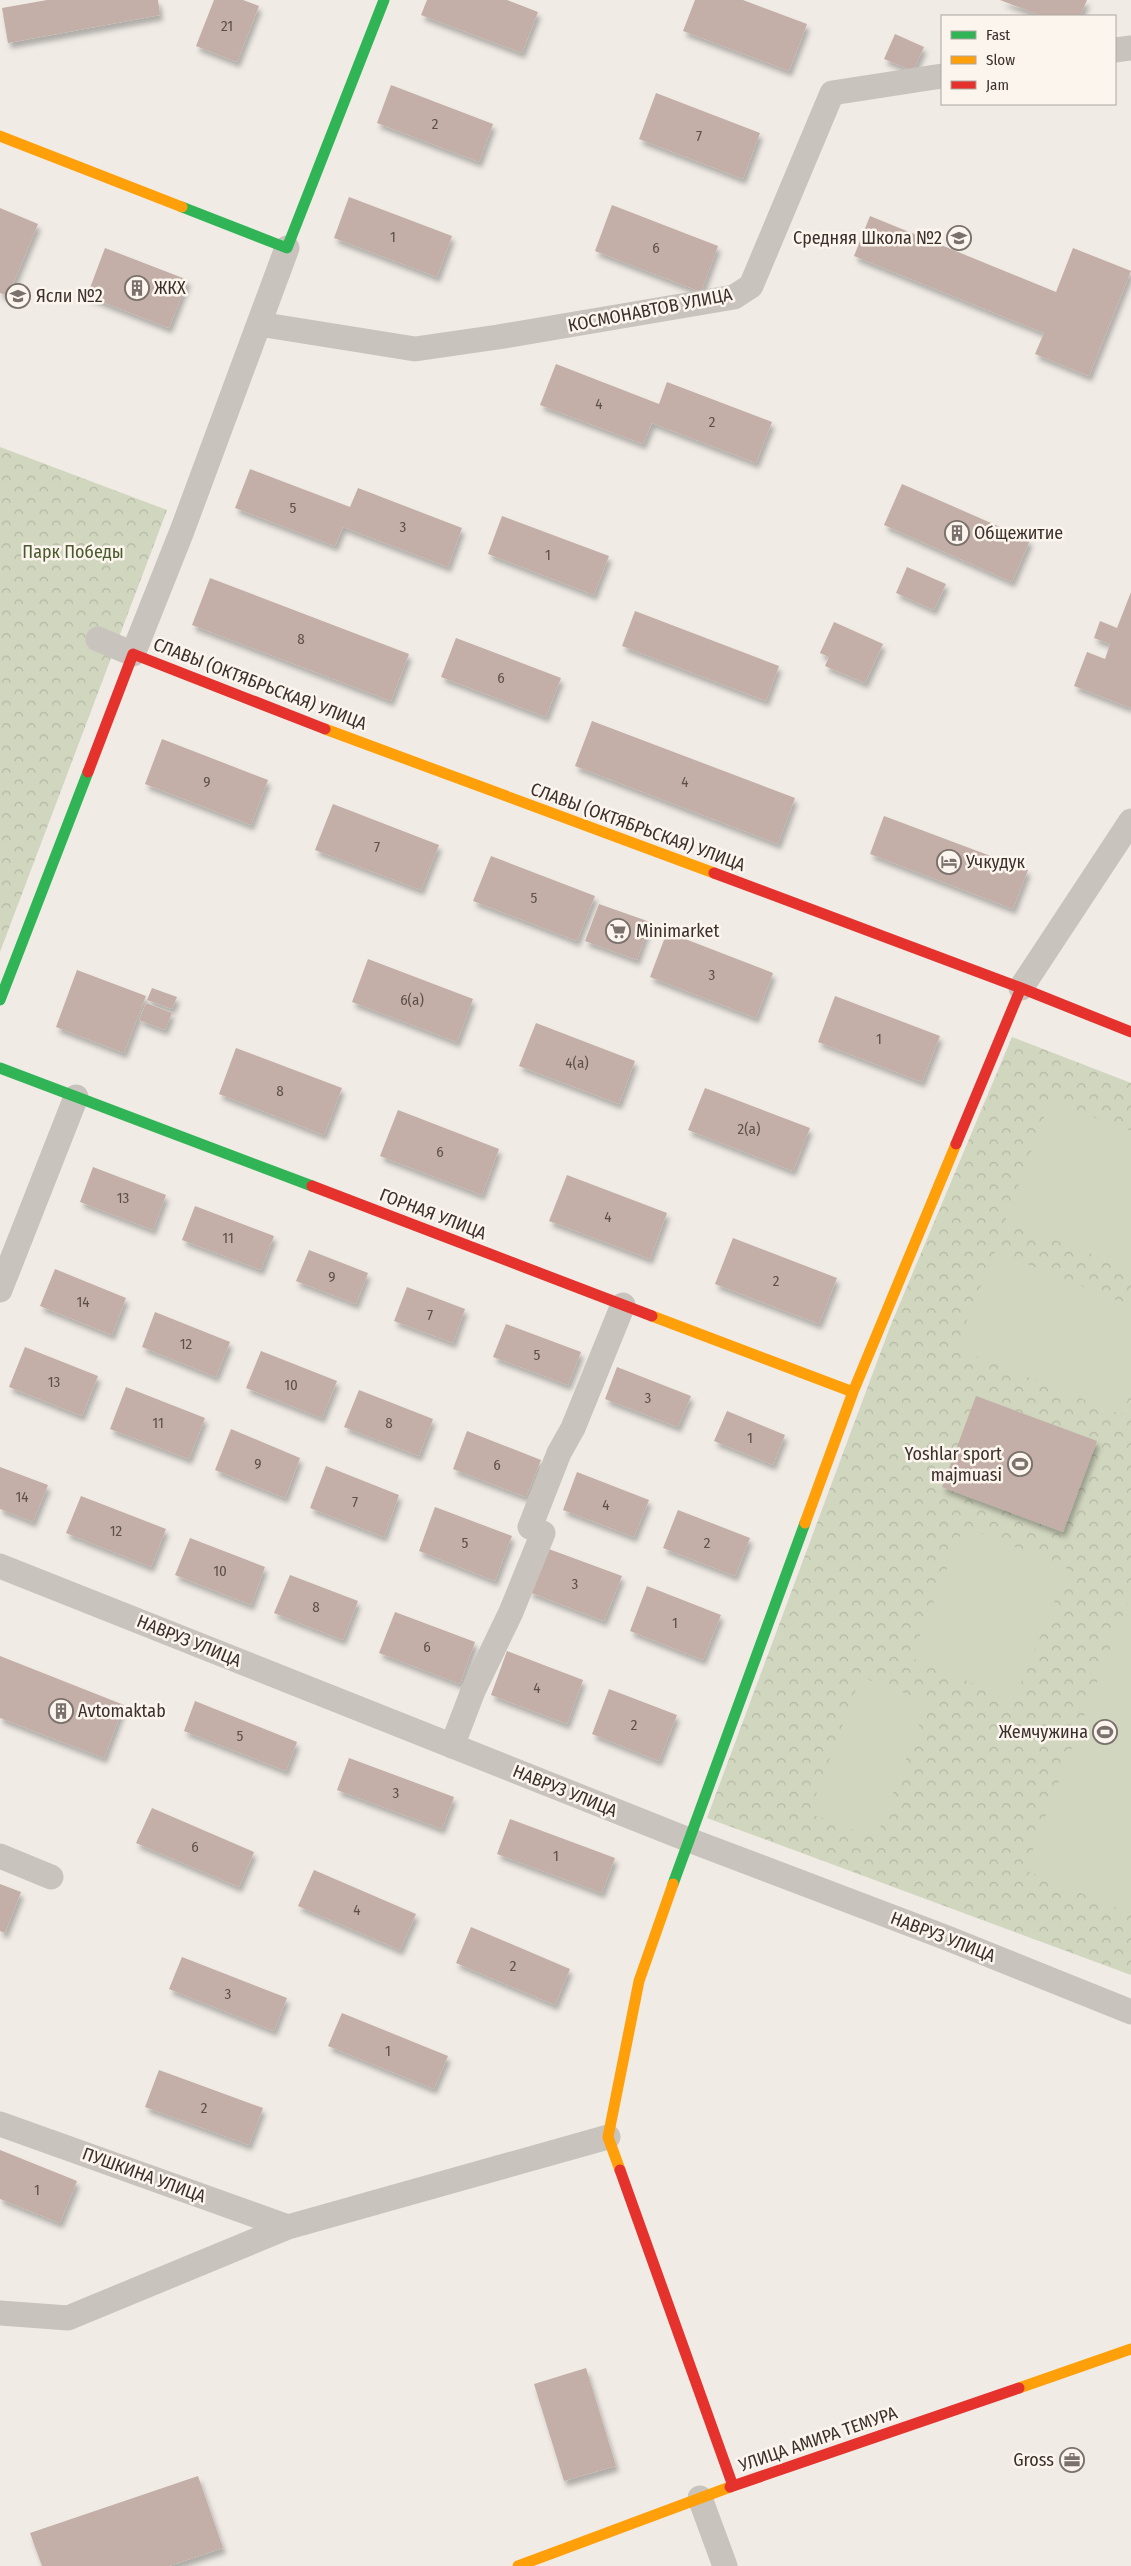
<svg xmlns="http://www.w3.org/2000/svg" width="1131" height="2566" font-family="'Fira Sans Condensed',sans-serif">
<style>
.park{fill:url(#park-crowns)}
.pitch{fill:#d1d6bf}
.building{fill:#c3afa7;filter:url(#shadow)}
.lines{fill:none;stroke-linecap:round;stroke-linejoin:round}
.street{stroke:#c9c3be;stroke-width:25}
.fast{stroke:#30b455;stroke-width:11}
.slow{stroke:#ff9f0a;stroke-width:11}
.jam{stroke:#e5322d;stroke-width:11}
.labels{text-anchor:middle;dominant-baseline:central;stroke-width:5;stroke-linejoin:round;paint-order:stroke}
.number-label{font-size:15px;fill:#5d504a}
.poi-label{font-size:18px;fill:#3b302b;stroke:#fbf5ee;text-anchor:start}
.street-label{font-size:18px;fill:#3b302b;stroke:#fbf5ee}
.park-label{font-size:18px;fill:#4a5a2e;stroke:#fbf5ee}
</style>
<defs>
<pattern id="park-crowns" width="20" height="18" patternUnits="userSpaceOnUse" patternTransform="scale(1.25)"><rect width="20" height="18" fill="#d1d6bf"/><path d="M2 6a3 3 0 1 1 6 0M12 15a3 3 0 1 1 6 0" fill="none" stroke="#b4b8a4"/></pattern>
<filter id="shadow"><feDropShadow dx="3" dy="5.5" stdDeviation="2.5" flood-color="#0004"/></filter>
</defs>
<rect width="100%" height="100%" fill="#f0ebe5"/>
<!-- park -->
<path class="park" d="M0,447L167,510L0,952Z
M1012,1037L1131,1083V1975L707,1818L890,1327Z"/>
<!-- pitch -->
<path class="pitch" d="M1050,1101L1131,1131V1269L1005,1221Z
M995,1251L1131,1306V1392L1122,1415L956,1348Z
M964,1526L1068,1569L1014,1700L911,1658Z
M1131,1594V1914L1025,1870Z
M861,1677L928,1702L876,1838L809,1813Z"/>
<!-- building -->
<path class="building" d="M47,0H158L160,15L8,43L2,8Z
M214,0H243L259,6L237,62L196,46Z
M427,0H507L538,12L522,53L421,15Z
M695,0H743L807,24L789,71L683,31Z
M1000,0H1087L1080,16H1042Z
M895,34L924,47L913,71L884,59Z
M391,85L493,124L479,162L377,123Z
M656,93L760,133L743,179L639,139Z
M349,197L452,236L437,277L334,238Z
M612,205L718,246L701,292L595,251Z
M0,208L38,224L8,296L0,293Z
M870,216L1056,292L1073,248L1131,271L1089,376L1035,354L1044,333L854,256Z
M105,248L188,280L169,328L87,296Z
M556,364L659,404L667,382L772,422L756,463L652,423L643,444L540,405Z
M250,469L350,507L358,488L462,528L448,567L343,527L335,546L235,508Z
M902,484L1030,540L1012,582L884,525Z
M502,516L609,556L594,595L488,554Z
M907,567L946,584L934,610L896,593Z
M210,578L409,654L391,701L192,625Z
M1131,592V708L1074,686L1087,652L1105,659L1110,644L1094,638L1100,621L1117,628Z
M635,611L779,666L766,701L622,646Z
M834,622L883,644L865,683L825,666L829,657L820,653Z
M456,638L561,678L546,717L441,677Z
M592,721L795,798L778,844L575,766Z
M162,739L268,780L251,825L145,784Z
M333,804L439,845L421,890L315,850Z
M884,816L1028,870L1013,909L870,854Z
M491,856L595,896L577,941L473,901Z
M599,904L650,922L637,960L585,941Z
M667,932L773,973L756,1018L650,977Z
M368,959L473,999L457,1042L352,1002Z
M77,970L146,996L124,1053L56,1027Z
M152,988L177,997L172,1009L147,1000Z
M835,996L940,1036L922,1082L818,1042Z
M146,1003L172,1013L165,1030L139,1020Z
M536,1023L635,1061L619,1104L519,1066Z
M236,1048L342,1088L324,1135L219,1094Z
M705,1088L810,1128L793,1171L688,1130Z
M398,1110L499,1149L482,1195L380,1156Z
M93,1167L166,1195L153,1230L80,1202Z
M567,1175L667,1213L650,1259L549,1221Z
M195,1206L274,1236L261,1270L182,1240Z
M733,1238L837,1278L819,1324L715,1284Z
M309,1250L368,1273L356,1304L296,1281Z
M55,1269L126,1298L112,1335L40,1306Z
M407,1287L465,1309L453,1343L394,1321Z
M155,1312L230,1342L216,1377L142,1347Z
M506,1324L581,1352L568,1385L493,1357Z
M25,1347L98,1376L82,1416L9,1387Z
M261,1351L337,1381L322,1418L246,1388Z
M617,1367L691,1396L678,1427L605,1399Z
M126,1387L205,1418L189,1459L110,1429Z
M359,1390L433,1419L419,1456L344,1427Z
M976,1396L1097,1441L1063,1532L942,1487Z
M727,1411L785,1435L773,1465L714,1441Z
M231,1429L300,1458L285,1498L215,1470Z
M467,1431L541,1460L526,1497L453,1469Z
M326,1466L399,1495L384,1537L310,1508Z
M0,1467L48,1485L33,1522L0,1509Z
M577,1472L649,1500L634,1537L563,1510Z
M81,1496L166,1529L151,1567L66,1533Z
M435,1507L512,1536L495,1581L419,1551Z
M678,1510L750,1538L735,1576L663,1548Z
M190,1538L265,1567L251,1605L175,1575Z
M546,1548L622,1576L604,1621L529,1592Z
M290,1575L358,1601L343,1640L274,1613Z
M647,1586L721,1615L703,1660L630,1631Z
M395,1612L475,1642L460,1684L379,1653Z
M507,1651L583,1680L567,1724L491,1695Z
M0,1656L124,1705L104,1758L0,1718Z
M609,1689L677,1715L659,1761L592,1734Z
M195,1701L297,1742L286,1771L184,1731Z
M349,1758L454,1797L442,1829L337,1790Z
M152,1808L254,1852L239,1887L136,1843Z
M510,1819L615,1858L602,1893L497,1854Z
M314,1870L416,1914L400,1950L298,1906Z
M0,1884L21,1892L5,1933L0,1931Z
M471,1927L570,1969L555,2005L456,1963Z
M182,1957L287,1998L274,2031L169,1989Z
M342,2013L448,2056L434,2089L328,2046Z
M159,2070L263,2108L249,2145L145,2107Z
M0,2150L77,2181L60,2223L0,2199Z
M586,2368L616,2466L564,2481L534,2384Z
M198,2476L223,2548L169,2566H42L30,2533Z"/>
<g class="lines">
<!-- street -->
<path class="street" d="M1115,50L1131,48
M259,324L415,349L498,337L734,297L751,286L832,93L942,76
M98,639L133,654L182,531L287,248
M1021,988L1131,821
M0,1290L76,1097
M530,1527L559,1453L573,1428L623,1305
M0,1566L689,1840L947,1938L1131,2012
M452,1746L473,1691L511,1612L543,1533
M0,1856L51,1877
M0,2124L288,2227
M0,2313L68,2318L288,2227L608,2137
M700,2498L725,2566"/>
<!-- fast -->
<path class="fast" d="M182,207L287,248L384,0
M0,1000L88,772
M0,1068L312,1186
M673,1884L805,1523"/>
<!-- slow -->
<path class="slow" d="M0,136L182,207
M325,729L714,873
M652,1316L853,1392
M805,1523L853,1392L956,1144
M620,2170L608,2137L639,1981L673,1884
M1019,2388L1131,2349
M518,2566L730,2487"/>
<!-- jam -->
<path class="jam" d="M88,772L133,654L325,729
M714,873L1021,988L1131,1032
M956,1144L1021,988
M312,1186L652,1316
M620,2170L733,2486
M730,2487L1019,2388"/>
</g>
<!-- icons -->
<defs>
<symbol id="school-ring" viewBox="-11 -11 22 22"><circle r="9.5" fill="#fbf5ee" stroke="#7a716c" stroke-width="1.5"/><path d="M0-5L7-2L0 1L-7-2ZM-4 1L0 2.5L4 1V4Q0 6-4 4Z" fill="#7a716c"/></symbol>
<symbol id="building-ring" viewBox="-11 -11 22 22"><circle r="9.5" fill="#fbf5ee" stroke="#7a716c" stroke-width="1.5"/><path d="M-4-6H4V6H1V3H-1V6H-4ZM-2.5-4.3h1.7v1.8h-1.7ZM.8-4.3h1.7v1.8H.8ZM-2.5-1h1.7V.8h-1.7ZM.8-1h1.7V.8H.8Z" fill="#7a716c"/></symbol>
<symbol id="hotel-ring" viewBox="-11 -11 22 22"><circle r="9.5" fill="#fbf5ee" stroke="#7a716c" stroke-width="1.5"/><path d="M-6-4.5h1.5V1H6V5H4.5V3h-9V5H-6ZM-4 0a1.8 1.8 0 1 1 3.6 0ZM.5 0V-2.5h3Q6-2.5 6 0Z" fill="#7a716c"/></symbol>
<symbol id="supermarket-ring" viewBox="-11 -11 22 22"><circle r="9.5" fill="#fbf5ee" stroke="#7a716c" stroke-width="1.5"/><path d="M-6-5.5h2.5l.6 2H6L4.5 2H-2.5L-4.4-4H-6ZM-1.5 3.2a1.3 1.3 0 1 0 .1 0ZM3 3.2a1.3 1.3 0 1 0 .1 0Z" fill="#7a716c"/></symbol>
<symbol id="stadium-ring" viewBox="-11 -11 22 22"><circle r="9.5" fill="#fbf5ee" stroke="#7a716c" stroke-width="1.5"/><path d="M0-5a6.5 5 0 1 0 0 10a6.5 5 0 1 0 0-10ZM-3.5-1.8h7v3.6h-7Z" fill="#7a716c"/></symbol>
<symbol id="office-ring" viewBox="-11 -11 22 22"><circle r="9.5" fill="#fbf5ee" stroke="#7a716c" stroke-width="1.5"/><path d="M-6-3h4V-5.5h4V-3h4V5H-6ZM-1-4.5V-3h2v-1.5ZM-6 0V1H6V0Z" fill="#7a716c"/></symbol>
</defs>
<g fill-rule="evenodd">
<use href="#school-ring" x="945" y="224" width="28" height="28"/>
<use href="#building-ring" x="123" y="274" width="28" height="28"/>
<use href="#school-ring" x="4" y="282" width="28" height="28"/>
<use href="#building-ring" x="943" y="519" width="28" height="28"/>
<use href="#hotel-ring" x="935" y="848" width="28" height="28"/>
<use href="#supermarket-ring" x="604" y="917" width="28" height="28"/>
<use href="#stadium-ring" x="1006" y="1450" width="28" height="28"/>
<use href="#building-ring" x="47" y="1697" width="28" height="28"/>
<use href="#stadium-ring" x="1091" y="1718" width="28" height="28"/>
<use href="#office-ring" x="1058" y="2446" width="28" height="28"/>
</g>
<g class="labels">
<!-- number labels -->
<g class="number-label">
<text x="227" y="26">21</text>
<text x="435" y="124">2</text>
<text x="699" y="136">7</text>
<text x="393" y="237">1</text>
<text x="656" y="248">6</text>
<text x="599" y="404">4</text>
<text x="712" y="422">2</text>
<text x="293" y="508">5</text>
<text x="403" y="527">3</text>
<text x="548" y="555">1</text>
<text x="301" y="639">8</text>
<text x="501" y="678">6</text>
<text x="207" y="782">9</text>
<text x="685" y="782">4</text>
<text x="377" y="847">7</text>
<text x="534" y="898">5</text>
<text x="712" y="975">3</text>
<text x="412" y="1000">6(а)</text>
<text x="879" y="1039">1</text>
<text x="577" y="1063">4(а)</text>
<text x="280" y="1091">8</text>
<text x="749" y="1129">2(а)</text>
<text x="440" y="1152">6</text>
<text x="123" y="1198">13</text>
<text x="608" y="1217">4</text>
<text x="228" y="1238">11</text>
<text x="332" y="1277">9</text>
<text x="776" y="1281">2</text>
<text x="83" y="1302">14</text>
<text x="430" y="1315">7</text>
<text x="186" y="1344">12</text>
<text x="537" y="1355">5</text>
<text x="54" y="1382">13</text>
<text x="291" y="1385">10</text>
<text x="648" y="1398">3</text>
<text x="158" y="1423">11</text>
<text x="389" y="1423">8</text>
<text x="750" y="1438">1</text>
<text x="258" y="1464">9</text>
<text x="497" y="1465">6</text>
<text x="22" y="1497">14</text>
<text x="355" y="1502">7</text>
<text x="606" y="1505">4</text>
<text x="116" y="1531">12</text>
<text x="465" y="1543">5</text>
<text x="707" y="1543">2</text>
<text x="220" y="1571">10</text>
<text x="575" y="1584">3</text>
<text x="316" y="1607">8</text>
<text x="675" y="1623">1</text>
<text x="427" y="1647">6</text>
<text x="537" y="1688">4</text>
<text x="634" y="1725">2</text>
<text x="240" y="1736">5</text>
<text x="396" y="1793">3</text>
<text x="195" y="1847">6</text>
<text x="556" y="1856">1</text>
<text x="357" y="1910">4</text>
<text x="513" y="1966">2</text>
<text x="228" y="1994">3</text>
<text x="388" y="2051">1</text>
<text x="204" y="2108">2</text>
<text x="37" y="2190">1</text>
</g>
<!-- poi labels -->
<g class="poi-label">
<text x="942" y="238" text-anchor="end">Средняя Школа №2</text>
<text x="154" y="288">ЖКХ</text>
<text x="36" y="296">Ясли №2</text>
<text x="974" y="533">Общежитие</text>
<text x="966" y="862">Учкудук</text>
<text x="636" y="931">Minimarket</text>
<text x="1002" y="1454" text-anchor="end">Yoshlar sport<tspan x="1002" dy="21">majmuasi</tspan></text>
<text x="78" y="1711">Avtomaktab</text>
<text x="1088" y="1732" text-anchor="end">Жемчужина</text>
<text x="1054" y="2460" text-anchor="end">Gross</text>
</g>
<!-- street labels -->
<g class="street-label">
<text transform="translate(650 310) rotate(-11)">КОСМОНАВТОВ УЛИЦА</text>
<text transform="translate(260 684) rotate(21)">СЛАВЫ (ОКТЯБРЬСКАЯ) УЛИЦА</text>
<text transform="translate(638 827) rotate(20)">СЛАВЫ (ОКТЯБРЬСКАЯ) УЛИЦА</text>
<text transform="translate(433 1214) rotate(21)">ГОРНАЯ УЛИЦА</text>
<text transform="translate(189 1641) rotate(22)">НАВРУЗ УЛИЦА</text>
<text transform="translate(565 1791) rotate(22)">НАВРУЗ УЛИЦА</text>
<text transform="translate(943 1937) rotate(21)">НАВРУЗ УЛИЦА</text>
<text transform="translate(144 2175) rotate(20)">ПУШКИНА УЛИЦА</text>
<text transform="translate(818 2439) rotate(-19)">УЛИЦА АМИРА ТЕМУРА</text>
</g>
<!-- park labels -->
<g class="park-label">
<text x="73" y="552">Парк Победы</text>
</g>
</g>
<!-- legend -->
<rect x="941" y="15" width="175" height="90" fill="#fbf5ee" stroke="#aea6a0"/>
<rect x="951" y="31" width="25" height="8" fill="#30b455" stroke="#aea6a0"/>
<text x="986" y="40" font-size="15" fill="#3b302b">Fast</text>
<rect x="951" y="56" width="25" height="8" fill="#ff9f0a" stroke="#aea6a0"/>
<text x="986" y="65" font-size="15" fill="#3b302b">Slow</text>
<rect x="951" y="81" width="25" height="8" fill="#e5322d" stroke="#aea6a0"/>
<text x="986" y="90" font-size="15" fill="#3b302b">Jam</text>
</svg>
